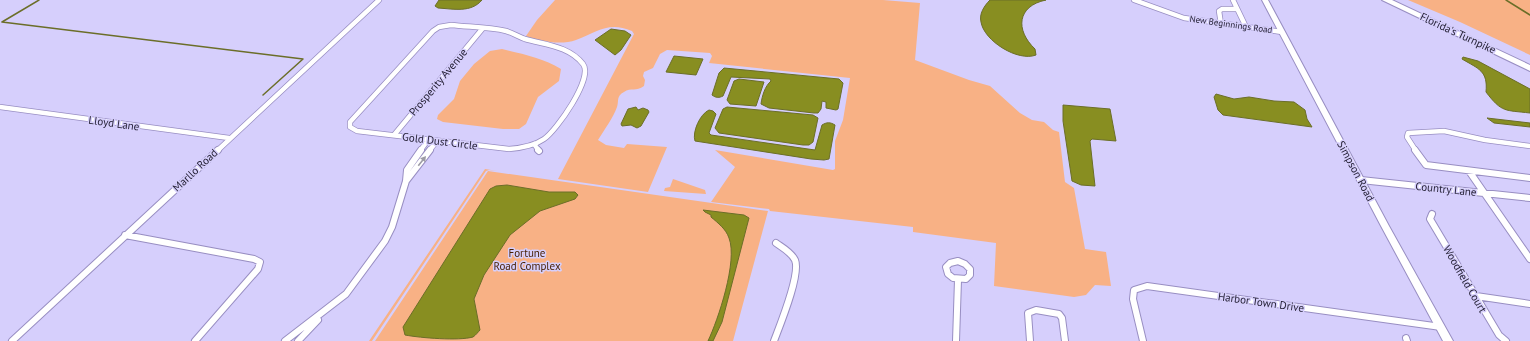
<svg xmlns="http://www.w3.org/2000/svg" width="1530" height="341" font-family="'PT Sans',sans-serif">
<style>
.green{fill:#f8b185}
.water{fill:#888e21;stroke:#6b6e28}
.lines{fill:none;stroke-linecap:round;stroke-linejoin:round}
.stream{stroke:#6b6e28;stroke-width:1.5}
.street-far1-casing{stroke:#988ec2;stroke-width:6}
.street-casing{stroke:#988ec2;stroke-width:8}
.secondary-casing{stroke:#988ec2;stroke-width:2}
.highway-casing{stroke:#988ec2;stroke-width:2}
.street-far1{stroke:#fff;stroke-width:4.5}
.street{stroke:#fff;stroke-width:6}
.secondary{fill:#fff;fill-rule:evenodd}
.highway{fill:#fff;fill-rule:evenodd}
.oneway{fill:#9d9ca5}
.labels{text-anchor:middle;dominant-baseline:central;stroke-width:3;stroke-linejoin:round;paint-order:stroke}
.far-street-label{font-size:9px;fill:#262237;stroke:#d6cffc}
.street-label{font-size:11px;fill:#262237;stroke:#d6cffc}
.park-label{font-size:11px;fill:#461e00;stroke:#d6cffc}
</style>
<rect width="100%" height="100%" fill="#d6cffc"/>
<!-- green -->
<path class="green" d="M555,0H883L920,3L915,60L969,80L990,86L1020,113L1032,120L1044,122L1053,130L1059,132L1065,182L1074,188L1085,249L1106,252L1111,286L1095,285L1086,295L1074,297L994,286L996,243L913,232V227L770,211L769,209L711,202L735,167L715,150L833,170L835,169V141L843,120L850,78L709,63L712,56L710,53L667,50L660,54L653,68L644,72L643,76L645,80L644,86C636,92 631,87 624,92C616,96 619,101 617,107C613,118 604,130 598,140L606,145L624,148L627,144L667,147L648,192L558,179L634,34L632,31C608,21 598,32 576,40C562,45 540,42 526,36L537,20Z
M1408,0H1530V55L1460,22Z
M502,49C523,54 543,58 561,69L559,81L538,97L526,124L519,129H503L443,122L437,119L438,115L454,99L460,81L474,64L490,51Z
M485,169L497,171L489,170L486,171L372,341H369Z
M488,171L768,211L733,341H375Z
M673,179L705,190L706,194L664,191L665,188L670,187Z"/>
<!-- water -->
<path class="water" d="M439,0H482C471,13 454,9 438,8L435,6Z
M990,0H1046C1017,6 1015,30 1035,49L1036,55C1018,62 984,41 981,22C979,14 984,6 990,0Z
M611,29L625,31L631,35L621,50L615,55L595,40Z
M674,56L703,59L696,75L666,72Z
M1463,57L1478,61L1530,89V113C1505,110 1502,113 1486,92C1488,71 1479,69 1462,59Z
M724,68L839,79L843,83L838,109L836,110L826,108V102L822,101L821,109L818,113H814L769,108L761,104C762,96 765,86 771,81L770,79L731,77L723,96C719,98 716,98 712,95L719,73Z
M739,79L764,82L756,106L730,104L727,100L734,81Z
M1216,94L1234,99L1249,97L1274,101L1294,102L1305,110L1307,119L1312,127L1223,115L1218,110L1214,97Z
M1063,105L1110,109L1116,141L1092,139L1090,141L1095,186L1081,185L1072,181L1063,121Z
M636,107L638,110L643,108L648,110L649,112L641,126L637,128L631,125L622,126L621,124L628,109Z
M727,107L813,115L818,118L813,142L809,145H803L719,133L715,128L723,109Z
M709,110L713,111L716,114L709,133L711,135L815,150L822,125C827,122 830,122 835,125L829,159L824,160L811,159L695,141C692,132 700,114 709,110Z
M1487,118L1530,123V127L1494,123Z
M507,185L549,192H575L578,195L575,199L540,211L510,235L484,275L474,299L480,330C478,332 476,335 473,337C459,341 421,338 405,335L403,327L490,189L496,186Z
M703,210L744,215L749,218L722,322L713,341H708C718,320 738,261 729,238C726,229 718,223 711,217V215L705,212Z"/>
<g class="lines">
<!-- stream -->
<path class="stream" d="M39,0L2,22L303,59L263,95
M1506,0L1530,15"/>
<defs>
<path id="street-far1" d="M1134,0L1184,18L1282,32
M1233,0L1246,27
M1221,24L1219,11L1222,9H1237
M451,25C469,27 489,27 506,31C513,33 519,37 525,39C546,45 569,46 583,64C594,78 556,131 544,139C534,146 521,148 509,149L357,131L350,127V122L433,31L439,27Z
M0,107L229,138
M394,135L483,28
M534,144L539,151
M217,151L379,0
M420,151L428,140
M429,151L437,141
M1416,151L1407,137L1408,133L1444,131L1485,140L1530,146"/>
<path id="street" d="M538,150L539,151
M1415,150L1426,165L1530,178
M1469,171L1530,259
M1361,180L1530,198
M406,181L430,150
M1432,214L1430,219L1499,335L1506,341
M125,235L254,259L260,262L258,269L195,341
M958,261L965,264L970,269V275L966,279L953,278L948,274L946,267L950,263Z
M1476,296L1530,304
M1406,338L1407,341
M12,341L218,150
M285,341L346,294L385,241L392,227L406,181L407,170L421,150
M298,341L318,320
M774,341C780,325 801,274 795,260C791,252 783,248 776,243
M956,341L958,280
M1030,341L1028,313L1036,310L1059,314L1062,318L1065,341
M1143,341L1133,299L1134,290L1147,286L1441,327"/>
<path id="secondary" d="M1262,0H1268L1389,226L1453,341H1443L1381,226Z"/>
<path id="highway" d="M1382,0H1392L1530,65V71Z"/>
</defs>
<!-- street-far1 casing -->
<use href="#street-far1" class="street-far1-casing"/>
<!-- street casing -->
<use href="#street" class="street-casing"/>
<!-- secondary casing -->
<use href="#secondary" class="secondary-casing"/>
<!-- highway casing -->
<use href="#highway" class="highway-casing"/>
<!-- street-far1 -->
<use href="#street-far1" class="street-far1"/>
<!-- street -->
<use href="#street" class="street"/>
<!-- secondary -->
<use href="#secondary" class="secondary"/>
<!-- highway -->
<use href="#highway" class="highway"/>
</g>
<!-- one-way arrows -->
<defs><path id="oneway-solid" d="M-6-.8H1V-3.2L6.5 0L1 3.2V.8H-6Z"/></defs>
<use class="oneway" href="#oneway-solid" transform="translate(422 161) rotate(-52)"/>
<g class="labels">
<!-- far-street labels -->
<g class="far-street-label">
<text transform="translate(1231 24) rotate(8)">New Beginnings Road</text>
</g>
<!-- street labels -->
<g class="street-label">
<text transform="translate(1458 33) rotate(25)">Florida's Turnpike</text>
<text transform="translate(438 82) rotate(-50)">Prosperity Avenue</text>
<text transform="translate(114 123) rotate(8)">Lloyd Lane</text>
<text transform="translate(440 141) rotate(7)">Gold Dust Circle</text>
<text transform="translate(195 170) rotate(-43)">Marllo Road</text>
<text transform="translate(1356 171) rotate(62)">Simpson Road</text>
<text transform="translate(1446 189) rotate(6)">Country Lane</text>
<text transform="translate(1465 279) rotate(60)">Woodfield Court</text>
<text transform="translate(1261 302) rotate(8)">Harbor Town Drive</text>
</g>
<!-- park labels -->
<g class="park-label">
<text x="527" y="253">Fortune<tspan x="527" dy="13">Road Complex</tspan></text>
</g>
</g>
</svg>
